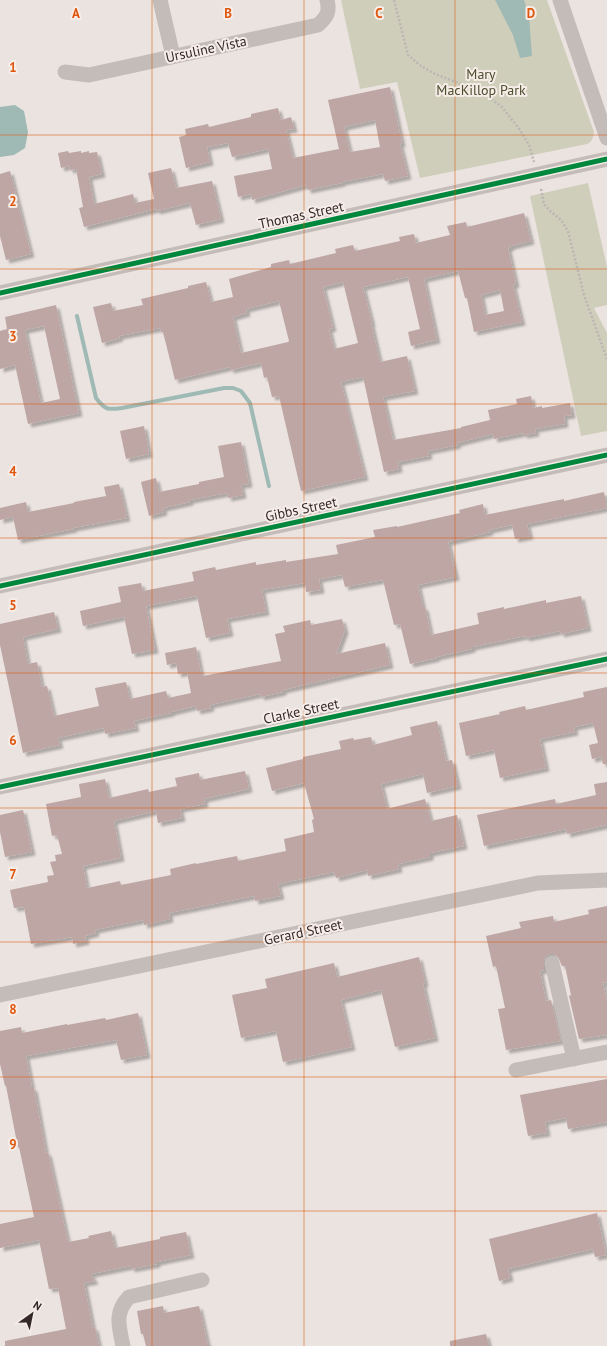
<svg xmlns="http://www.w3.org/2000/svg" width="607" height="1346" font-family="'PT Sans',sans-serif">
<style>
.green{fill:#cfcebb}
.water{fill:#9fbab5}
.lines{fill:none;stroke-linecap:round;stroke-linejoin:round}
.stream{stroke:#9fbab5;stroke-width:4}
.building{fill:#bda6a4;fill-rule:evenodd;filter:url(#shadow)}
.path{stroke:#bcb5b2;stroke-width:2.5;stroke-dasharray:2 2;stroke-linecap:butt}
.minor{stroke:#c4bcb9;stroke-width:15}
.cycleway-casing{stroke:#f7ede8;stroke-width:8}
.cycleway{stroke:#00873e;stroke-width:5}
.grid{fill:none;stroke:#df570d;stroke-width:1;stroke-opacity:0.55}
.labels{text-anchor:middle;dominant-baseline:central;stroke-width:4;stroke-linejoin:round;paint-order:stroke}
.street-label{font-size:14px;fill:#342928;stroke:#f7ede8}
.park-label{font-size:14px;fill:#4a4f2e;stroke:#f7ede8}
.grid-label{font-size:13px;text-anchor:middle;font-weight:bold;fill:#df570d;stroke:#f7ede8;stroke-width:4;stroke-linejoin:round;paint-order:stroke}
</style>
<defs>
<filter id="shadow"><feDropShadow dx="3.5" dy="3.5" stdDeviation="1" flood-color="#0004"/></filter>
</defs>
<rect width="100%" height="100%" fill="#ebe3e0"/>
<!-- green -->
<path class="green" d="M341,0H547L594,132C593,138 592,142 587,144L420,178L397,82L360,89Z
M588,183L607,267V305L594,308L607,333V431L581,436L530,196Z"/>
<!-- water -->
<path class="water" d="M495,0H524L529,16L532,56L520,58L513,35Z
M15,105L24,111L28,132L25,148L14,155L0,157V107Z"/>
<g class="lines">
<!-- stream -->
<path class="stream" d="M77,316L96,398C105,410 108,410 122,408L224,388H233L241,391L250,403L269,486"/>
</g>
<!-- building -->
<path class="building" d="M390,87L402,143L400,144L408,176L385,181L383,174L342,182V183L308,190L306,185L252,200L251,194L238,197L234,176L272,169L268,149L232,157L228,143L207,147L210,162L186,168L179,137L186,135L185,129L208,124L209,127L251,117V114L278,108L281,120L291,117L294,129L286,130L293,158L339,149L328,100ZM375,120L380,147L350,152L344,127Z
M68,151L69,153L81,151V153L89,151V153L97,152L102,174L89,177L94,204L133,194L135,203L154,199L148,173L171,168L176,188L212,181L221,219L196,225L190,203L157,211L156,209L84,227L79,208L83,207L76,169L70,170L69,166L61,168L58,153Z
M10,171L31,254L6,260L0,236V174Z
M524,213L531,241L511,246V247L508,248L516,284L513,285L522,322L474,332L467,298H465L458,271L424,279L437,340L411,346L408,332L420,329L408,277L363,287L372,323H371L380,362L407,356L415,391L383,397L393,440L461,428V427L490,420L488,410L517,404L516,399L531,396L533,408L542,406V408L570,403L572,415L564,416L565,424L535,429L536,433L524,435L523,433L494,439L493,434L457,443L458,445L428,451L429,456L398,462L399,469L384,472L363,377L341,382L365,477L301,491L279,396L272,397L267,377L264,378L261,363L230,370V367L175,380L163,332H161L160,328L119,336L120,338L102,343L93,307L111,303L113,311L143,305L141,299L188,288V286L206,282L211,302L233,297L229,279L271,267V264L289,260L290,264L336,253L335,249L353,245L355,251L400,241L399,237L414,234L416,243L450,235L447,226L466,222L467,227ZM343,282L358,343L334,349L329,329L333,328L323,287ZM500,290L504,311L485,315L481,295ZM279,301L289,341L288,342L241,353L233,317L247,313L246,309Z
M56,305L79,413L28,424L15,365L0,369V331L7,329L5,317ZM44,326L60,399L41,403L25,330Z
M144,426L149,454L126,459L120,431Z
M241,442L249,484L241,485L243,495L228,498L227,493L190,500V502L163,508L164,512L149,516L141,482L156,478L159,492L199,484V482L224,477L218,446Z
M119,484L127,518L73,528L74,529L18,540L13,517L0,520V508L26,502L28,512L74,503V502L106,496L104,487Z
M604,492L607,508L527,524L530,536L515,539L512,525L489,530L490,532L448,542L456,577L418,585L423,607H425L431,635L479,624L477,613L504,607V609L546,600V603L581,596L588,628L561,634L560,631L526,638L525,636L472,647V649L436,657L437,658L410,664L400,624L394,625L383,580L345,587L342,575L319,579L321,590L306,592L305,583L262,590L266,612L227,619L230,633L206,638L197,596L146,606L155,650L132,654L124,617L83,626L80,611L121,602L118,587L141,583L143,591L194,581L192,572L215,567L216,570L256,562V565L286,560V562L338,554L336,545L375,537L373,530L397,526V527L460,513L459,510L483,504L485,515L564,499V501Z
M54,612L58,629L23,637L28,664L37,662L42,687L47,686L54,716L99,706L95,688L126,682L130,699L166,691L168,698L191,693L187,672L178,674L176,663L167,665L165,653L196,647L201,673H203V676L281,661L275,634L285,632L283,626L310,620L311,625L342,619L345,630L336,654L385,643L390,665L283,690V692L261,697L260,694L210,705L211,708L197,711L196,706L171,712V713L134,721L136,728L105,734L104,728L58,738L60,745L23,753L0,645V624Z
M607,687V764H603L601,757L592,759L589,745L598,743L593,723L574,727L575,732L540,739L546,768L500,778L494,750L466,756L459,723L500,714L499,712L525,706L526,710L584,697L583,692Z
M437,721L446,761L452,760L458,786L427,793L423,774L381,784L387,809L425,799L431,821L457,815L464,846L430,853V857L398,864L399,869L368,876L367,870L336,878L334,872L278,884L281,896L255,901L254,896L169,913L170,919L144,925L143,920L95,930L96,933L85,936L86,941L73,944L72,937L31,944L24,907L14,908L10,890L48,882L47,876L54,875L50,862L56,861L55,855L62,854L57,835L52,836L46,804L81,797L79,784L105,779L109,798L148,789L149,792L177,786L175,778L199,773L200,780L245,771L249,789L204,799L205,804L180,809L182,818L158,823L156,811L114,821L121,858L83,866L87,888L120,881L121,885L171,875L170,869L196,863V864L237,856L238,861L286,851L284,839L314,832L312,820L314,819L304,783L272,791L266,768L303,759V757L341,749L339,741L353,738L354,740L371,737L373,745L412,735L410,727Z
M607,782V825L567,834L566,829L484,846L477,815L555,799L556,804L596,795L594,784Z
M23,810L32,852L5,857L0,832V815Z
M607,906V982L603,983L607,1002V1035L579,1039L569,996L571,995L565,966H562L558,957L554,954H550L546,956L544,960V970L540,971L546,1001L551,1000L561,1041L506,1050L498,1009L505,1008L496,966L493,967L486,936L521,928L519,922L553,916L554,922L589,914L588,910Z
M419,957L425,983L423,984L435,1038L395,1047L381,990L341,1000L352,1047L283,1062L276,1031L241,1038L232,995L267,988L265,979L334,963L337,977Z
M138,1013L147,1055L121,1060L116,1040L26,1056L32,1088H34L46,1153L48,1152L68,1242L89,1238L88,1236L111,1231L115,1248L160,1239V1237L186,1232L191,1255L157,1262V1264L131,1269V1266L91,1274L95,1281L84,1283L93,1328L95,1327L99,1346H5V1341L66,1329L58,1288L49,1289L39,1240L0,1248V1224L34,1217L19,1147L18,1148L6,1086H5L0,1064V1031L21,1027L22,1033L67,1024V1025L105,1018L106,1020Z
M607,1079V1122L568,1129L566,1118L545,1122L547,1133L528,1136L520,1095Z
M597,1213L606,1255L595,1257L593,1249L546,1260L508,1269L510,1278L499,1281L489,1239Z
M163,1306L164,1313L199,1306L208,1346H146L143,1334H141L137,1311Z
M486,1334L489,1346H450V1341Z"/>
<g class="lines">
<!-- path -->
<path class="path" d="M394,0L408,55L421,66L435,74L482,92L502,107L520,130L529,145L534,162
M541,189L544,204L550,211L561,220L568,231L584,295L607,359"/>
<!-- minor -->
<path class="minor" d="M160,0L173,56
M560,0L607,138
M65,72L89,75L318,25C327,17 330,12 327,0
M0,293L607,159
M0,586L607,455
M0,787L607,659
M552,963L574,1059
M0,995L538,883L607,880
M516,1070L607,1052
M123,1346C119,1326 114,1313 129,1297L202,1280"/>
<defs>
<path id="cycleway" d="M0,293L607,159
M0,586L607,455
M0,787L607,659"/>
</defs>
<!-- cycleway casing -->
<use href="#cycleway" class="cycleway-casing"/>
<!-- cycleway -->
<use href="#cycleway" class="cycleway"/>
</g>
<!-- grid -->
<path class="grid" d="M152,0V1346M304,0V1346M455,0V1346M0,135H607M0,269H607M0,404H607M0,538H607M0,673H607M0,808H607M0,942H607M0,1077H607M0,1211H607"/>
<g class="labels">
<!-- street labels -->
<g class="street-label">
<text transform="translate(206 49) rotate(-12)">Ursuline Vista</text>
<text transform="translate(301 215) rotate(-12)">Thomas Street</text>
<text transform="translate(301 509) rotate(-12)">Gibbs Street</text>
<text transform="translate(301 711) rotate(-12)">Clarke Street</text>
<text transform="translate(303 932) rotate(-12)">Gerard Street</text>
</g>
<!-- park labels -->
<g class="park-label">
<text x="481" y="74">Mary<tspan x="481" dy="16">MacKillop Park</tspan></text>
</g>
</g>
<g class="grid-label">
<text x="76" y="18">A</text>
<text x="228" y="18">B</text>
<text x="379" y="18">C</text>
<text x="531" y="18">D</text>
<text x="13" y="72">1</text>
<text x="13" y="206">2</text>
<text x="13" y="341">3</text>
<text x="13" y="476">4</text>
<text x="13" y="610">5</text>
<text x="13" y="745">6</text>
<text x="13" y="879">7</text>
<text x="13" y="1014">8</text>
<text x="13" y="1149">9</text>
</g>
<!-- north arrow -->
<g transform="translate(32 1314) rotate(33)" stroke="#f7ede8" stroke-width="3" paint-order="stroke">
<path d="M0-3L7 15L0 10L-7 15Z" fill="#342928"/>
<text y="-6" font-size="11" font-weight="bold" text-anchor="middle" fill="#342928">N</text>
</g>
</svg>
